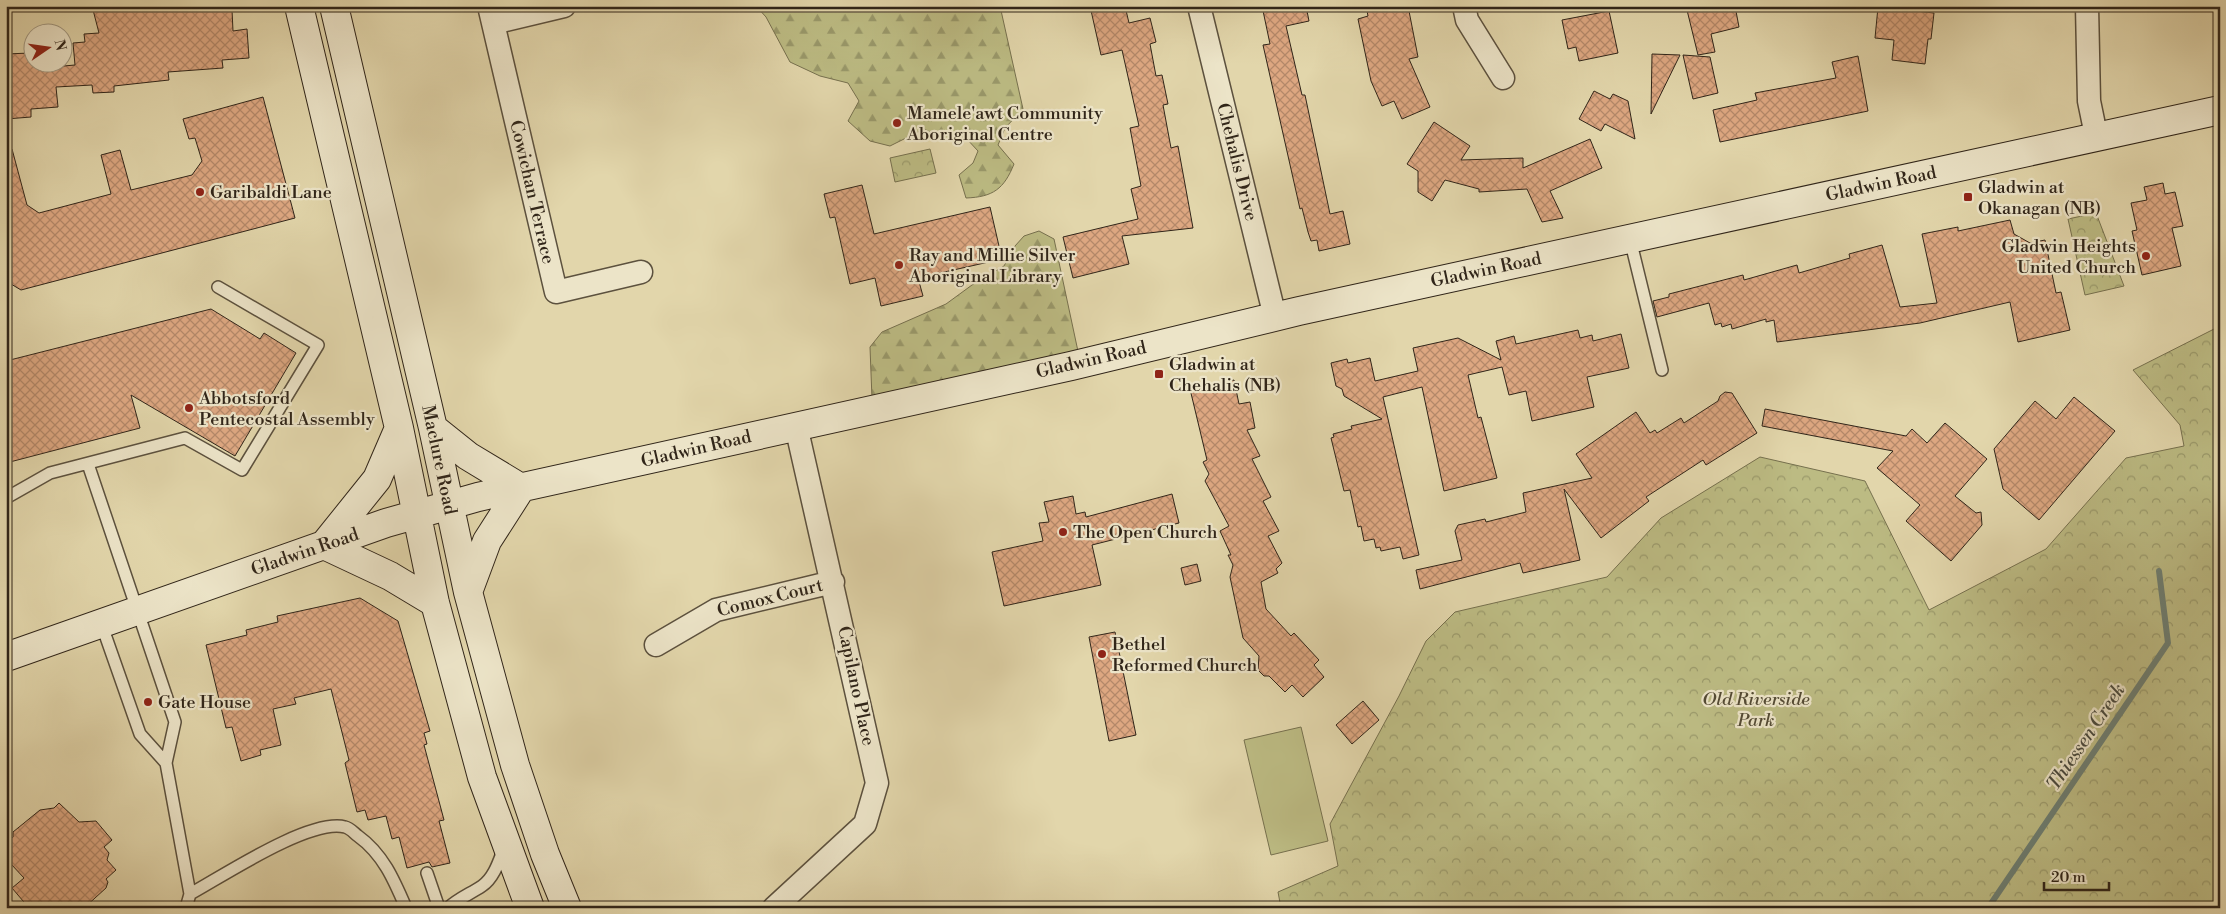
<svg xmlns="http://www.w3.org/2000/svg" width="2226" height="914" font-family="'Libre Bodoni',serif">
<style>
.grass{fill:#bcbb83;stroke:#76704e}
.forest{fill:url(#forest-firs);stroke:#76704e}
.park{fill:url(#park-crowns);stroke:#76704e}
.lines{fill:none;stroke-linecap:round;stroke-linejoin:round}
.stream{stroke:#6d7e72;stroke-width:6}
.building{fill:url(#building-cross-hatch);stroke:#302519}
.lane-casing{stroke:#5c513e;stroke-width:14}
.street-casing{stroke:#5c513e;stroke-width:25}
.secondary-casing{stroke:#302519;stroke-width:30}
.lane{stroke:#ece4c8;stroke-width:11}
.street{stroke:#ece4c8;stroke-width:22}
.secondary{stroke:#ece4c8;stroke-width:28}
.poi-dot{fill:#8f2418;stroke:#ece4c8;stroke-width:2}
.labels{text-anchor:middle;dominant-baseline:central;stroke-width:4.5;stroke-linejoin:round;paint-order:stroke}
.poi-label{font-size:18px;fill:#302519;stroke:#ece4c8;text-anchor:start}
.street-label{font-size:18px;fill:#302519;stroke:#ece4c8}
.park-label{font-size:18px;font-style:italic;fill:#534a34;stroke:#ece4c8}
.water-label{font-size:19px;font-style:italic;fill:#494a3e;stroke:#ece4c8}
</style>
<defs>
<pattern id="forest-firs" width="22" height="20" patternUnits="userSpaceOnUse" patternTransform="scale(1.25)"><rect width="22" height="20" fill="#bcbb83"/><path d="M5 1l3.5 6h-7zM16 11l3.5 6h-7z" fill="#99986a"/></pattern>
<pattern id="park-crowns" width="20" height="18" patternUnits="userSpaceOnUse" patternTransform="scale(1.25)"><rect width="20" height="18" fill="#bcbb83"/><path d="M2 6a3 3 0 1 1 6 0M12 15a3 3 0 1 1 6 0" fill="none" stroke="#99986a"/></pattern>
<pattern id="building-cross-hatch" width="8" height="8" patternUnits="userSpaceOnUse" patternTransform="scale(1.25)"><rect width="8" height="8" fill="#dda781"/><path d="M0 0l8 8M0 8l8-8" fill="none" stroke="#b48869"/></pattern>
</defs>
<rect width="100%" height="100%" fill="#e2d6ab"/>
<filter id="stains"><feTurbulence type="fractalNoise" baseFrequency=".004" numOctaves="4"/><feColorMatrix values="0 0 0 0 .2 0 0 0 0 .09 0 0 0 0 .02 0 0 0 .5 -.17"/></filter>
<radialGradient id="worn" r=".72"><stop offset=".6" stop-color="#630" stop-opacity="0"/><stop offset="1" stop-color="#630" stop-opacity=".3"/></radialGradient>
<!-- grass -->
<path class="grass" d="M1301,727L1328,841L1271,855L1244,740Z"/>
<!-- forest -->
<path class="forest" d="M756,6H1000L1023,109L1005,128L998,145L1014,164C1004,189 993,197 966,198L959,175L973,163L978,151L965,137L943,139L924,129L890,146L870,141L848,121L859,101L848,83L820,76L790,62L766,17Z
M1039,231L1054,239L1079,356L872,399L870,347L882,332L946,304L972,285L1004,266L1015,246L1024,236Z"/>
<!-- park -->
<path class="park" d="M930,149L936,173L895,182L890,158Z
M2096,213L2124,286L2085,295L2068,219Z
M2220,326V908H1281L1278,892L1338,866L1330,824L1399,696L1426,641L1455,612L1607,577L1661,518L1760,457L1865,481L1929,610L2046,549L2126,458L2184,446L2180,425L2133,370Z"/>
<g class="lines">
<!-- stream -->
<path class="stream" d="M1988,908L2168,643L2159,571"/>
</g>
<!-- building -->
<path class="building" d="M92,6H221L222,10H232L233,31L247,29L249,58L222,60L223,68L168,72L169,80L114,86V92L93,93L92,85L56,87L58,107L31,109V117L6,119V54L30,53V60L32,62H41V68L75,65L73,43L85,42L84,34L99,33Z
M1090,6H1125L1129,23L1150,18L1156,42L1150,44L1156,76L1162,75L1168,104L1163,105L1171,148L1178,146L1193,228L1122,236L1129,264L1073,278L1063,237L1138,219L1131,189L1141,186L1130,128L1139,126L1122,50L1101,55Z
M1262,6H1306L1309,21L1286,26L1302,95H1305L1330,214L1343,211L1350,244L1319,251L1317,240L1311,241L1308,232L1302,208L1300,209L1263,45L1270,44Z
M1366,6H1408L1418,57L1409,59L1430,107L1402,119L1394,101L1382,106L1371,81L1358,19L1368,16Z
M1686,6H1735L1739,27L1711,34L1715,52L1698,55Z
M1878,7L1934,13L1931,39H1928L1925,64L1892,60L1894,40L1875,38Z
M1609,11L1618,53L1579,61L1576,47L1568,49L1562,20Z
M1652,54L1680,55L1651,114Z
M1683,55L1710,57L1718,93L1693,99Z
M1858,56L1868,111L1720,142L1713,110L1757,100L1755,93L1836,78L1832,62Z
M1594,91L1610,99L1613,94L1628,101L1635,139L1605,124L1601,131L1579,119Z
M263,97L295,218L21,290L6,281V150L12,149L27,205L39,213L111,194L101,155L120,150L131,190L192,175L202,161L195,138L189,139L183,119Z
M1434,122L1470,146L1461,160L1523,158V168L1590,139L1602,168L1550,191L1563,218L1542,222L1527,189L1479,192V189L1445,180L1432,201L1418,192V171L1407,164Z
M2163,183L2165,194L2175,192L2183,226L2172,228L2181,266L2142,275L2132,231L2137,230L2131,203L2147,200L2144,187Z
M862,185L874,234L990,207L1002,259L918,278L923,296L881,306L875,278L850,284L835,217L830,218L824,194Z
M2010,220L2014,234L2030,243L2045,240L2056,293L2061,292L2070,330L2018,342L2010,302L1920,323L1777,342L1774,320L1766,322V319L1732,329L1731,324L1722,327L1721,323L1715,325L1709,303L1657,317L1653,301L1669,297V294L1743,275L1744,280L1797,265L1799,273L1850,258L1849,254L1882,245L1900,307L1937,303L1922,234L1958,227V231Z
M211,309L260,339L264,333L296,353L235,456L131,395L140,428L6,463V361Z
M1578,330L1580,338L1592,335L1593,341L1621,334L1629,368L1587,377L1594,407L1532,421L1526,391L1509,395L1502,367L1468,375L1478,418L1481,417L1497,478L1444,491L1422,387L1383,397L1419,555L1403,559L1400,547L1381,551L1380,547L1376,548L1374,539L1364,541L1361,526L1358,527L1350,490L1344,491L1331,438L1334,437L1333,434L1352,429L1351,426L1382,419L1344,396L1342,389L1336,386L1331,363L1347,359L1348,363L1370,358L1375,381L1418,371L1413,348L1458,338L1501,360L1496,341L1514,336L1516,344Z
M1234,380L1239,404L1250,402L1255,428L1247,430L1260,456L1252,459L1271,497L1263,501L1279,531L1268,536L1282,563L1276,569L1278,573L1261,582L1266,609L1291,636L1294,633L1319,660L1314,665L1324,677L1303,697L1292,685L1285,692L1269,676H1264L1258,670L1259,656L1243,638L1230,577L1233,565L1228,555H1231L1220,531L1229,526L1205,481L1209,474L1203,462L1207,460L1190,389Z
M1725,392L1732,393L1757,433L1706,465L1703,460L1646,497L1649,501L1601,538L1564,489L1580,560L1523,573L1520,563L1420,589L1416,570L1462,560L1455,531L1458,525L1485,519L1486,522L1526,512L1523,493L1592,478L1576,454L1636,412L1650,433L1655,430L1657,433L1681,418L1684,423L1718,401L1720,396Z
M2074,397L2115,431L2039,520L2003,489L1994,449L2035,401L2056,419Z
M1765,409L1906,436L1912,429L1927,443L1945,423L1987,459L1955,496L1976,513L1981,512L1982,525L1951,561L1906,521L1920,505L1877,468L1893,451L1762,426Z
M1172,494L1179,523L1092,545L1101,585L1004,606L992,552L1043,541L1039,523L1049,522L1044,502L1073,496L1076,514L1085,512L1086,517Z
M1197,564L1201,581L1185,585L1181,568Z
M360,598L398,621L430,731L424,733L427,744L424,745L444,820L439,821L450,863L432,867L429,862L407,868L399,837L392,839L386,816L368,820L365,810L357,812L345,763L349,760L331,689L294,698L296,704L273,709L281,745L260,750L261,755L241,761L232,727L226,728L206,645L247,635L246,630L278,622L277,616Z
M1115,632L1136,735L1109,741L1089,637Z
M1363,701L1379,720L1352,744L1336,725Z
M59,803L79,822L96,821L112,840L104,847L109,853L107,860L116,870L106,879L108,882L106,888L84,908H29L12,888L24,878L11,864V860L6,854V843L13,837V832L40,810L54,808Z"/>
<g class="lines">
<defs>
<path id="lane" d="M1630,239L1662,370
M88,464L175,722L166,763L190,894L186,908
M6,498L50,473L185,438L242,470L318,345L218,287
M101,623L140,734L166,763
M427,873L439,908
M190,894C223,876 310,818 345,827C350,828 354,833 358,836C383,854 394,880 406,908
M448,908C459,898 470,894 482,886C494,878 499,861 504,848"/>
<path id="street" d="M489,6L556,292L641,272
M1199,6L1275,317
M1464,6L1467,20L1503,78
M2087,6L2089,101L2096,135
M493,23L564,6
M656,645L716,610L833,582
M774,908L865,824L877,783L796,426"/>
<path id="secondary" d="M299,6L399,428L435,603L482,777L530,908
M334,6L433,428L468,592L515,765L545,854L567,908
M433,428L468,456L521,488
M324,545L377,479L399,428
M324,545L390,576L435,603
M468,592L487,541L521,488
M6,657L386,523L478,497L1071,366L1299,311L2220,110"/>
</defs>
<!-- lane casing -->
<use href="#lane" class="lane-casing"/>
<!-- street casing -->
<use href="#street" class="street-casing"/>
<!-- secondary casing -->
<use href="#secondary" class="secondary-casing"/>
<!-- lane -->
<use href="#lane" class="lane"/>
<!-- street -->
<use href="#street" class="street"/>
<!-- secondary -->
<use href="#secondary" class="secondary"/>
</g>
<!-- markers -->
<g class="poi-dot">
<circle cx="897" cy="123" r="5"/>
<circle cx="200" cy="192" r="5"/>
<rect x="1963" y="192" width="10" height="10" rx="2.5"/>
<circle cx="2146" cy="256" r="5"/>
<circle cx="899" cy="265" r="5"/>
<rect x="1154" y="369" width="10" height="10" rx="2.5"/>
<circle cx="189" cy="408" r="5"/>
<circle cx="1063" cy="532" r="5"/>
<circle cx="1102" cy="654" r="5"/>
<circle cx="148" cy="702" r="5"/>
</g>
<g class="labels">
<!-- poi labels -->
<g class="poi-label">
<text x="907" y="113">Mamele'awt Community<tspan x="907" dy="21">Aboriginal Centre</tspan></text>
<text x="1978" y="187">Gladwin at<tspan x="1978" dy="21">Okanagan (NB)</tspan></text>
<text x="210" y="192">Garibaldi Lane</text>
<text x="2136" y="246" text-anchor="end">Gladwin Heights<tspan x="2136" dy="21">United Church</tspan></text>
<text x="909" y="255">Ray and Millie Silver<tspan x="909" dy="21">Aboriginal Library</tspan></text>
<text x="1169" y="364">Gladwin at<tspan x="1169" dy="21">Chehalis (NB)</tspan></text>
<text x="199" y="398">Abbotsford<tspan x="199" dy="21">Pentecostal Assembly</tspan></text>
<text x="1073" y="532">The Open Church</text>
<text x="1112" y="644">Bethel<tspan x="1112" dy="21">Reformed Church</tspan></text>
<text x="158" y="702">Gate House</text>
</g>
<!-- street labels -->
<g class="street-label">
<text transform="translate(1237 162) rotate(76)">Chehalis Drive</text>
<text transform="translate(1881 184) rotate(-12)">Gladwin Road</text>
<text transform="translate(532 192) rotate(77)">Cowichan Terrace</text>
<text transform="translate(1486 270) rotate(-12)">Gladwin Road</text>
<text transform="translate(1091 360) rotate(-13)">Gladwin Road</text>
<text transform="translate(696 449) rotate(-13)">Gladwin Road</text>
<text transform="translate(439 460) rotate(78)">Maclure Road</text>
<text transform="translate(305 552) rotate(-19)">Gladwin Road</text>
<text transform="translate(770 598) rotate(-14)">Comox Court</text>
<text transform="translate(856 686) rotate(78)">Capilano Place</text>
</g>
<!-- park labels -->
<g class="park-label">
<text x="1756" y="699">Old Riverside<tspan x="1756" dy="21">Park</tspan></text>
</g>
<!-- water labels -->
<g class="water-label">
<text transform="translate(2086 737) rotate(-56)">Thiessen Creek</text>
</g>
</g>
<!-- margin -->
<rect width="2226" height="914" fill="none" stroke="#e2d6ab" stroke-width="25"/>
<rect x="8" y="8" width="2211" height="899" fill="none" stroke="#302519" stroke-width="2.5"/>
<rect x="12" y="12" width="2201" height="889" fill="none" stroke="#302519"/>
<!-- north arrow -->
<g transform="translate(48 48) rotate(77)"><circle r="24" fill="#ece4c8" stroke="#a19882"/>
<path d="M0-4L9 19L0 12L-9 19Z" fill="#8f2418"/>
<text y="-8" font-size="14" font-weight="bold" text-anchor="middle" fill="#302519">N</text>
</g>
<!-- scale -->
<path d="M2044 882v8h65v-8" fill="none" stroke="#302519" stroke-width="2.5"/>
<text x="2051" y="882" font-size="15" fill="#302519" stroke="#ece4c8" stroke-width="4" paint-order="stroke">20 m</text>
<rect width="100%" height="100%" filter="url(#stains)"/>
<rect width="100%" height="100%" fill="url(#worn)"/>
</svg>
